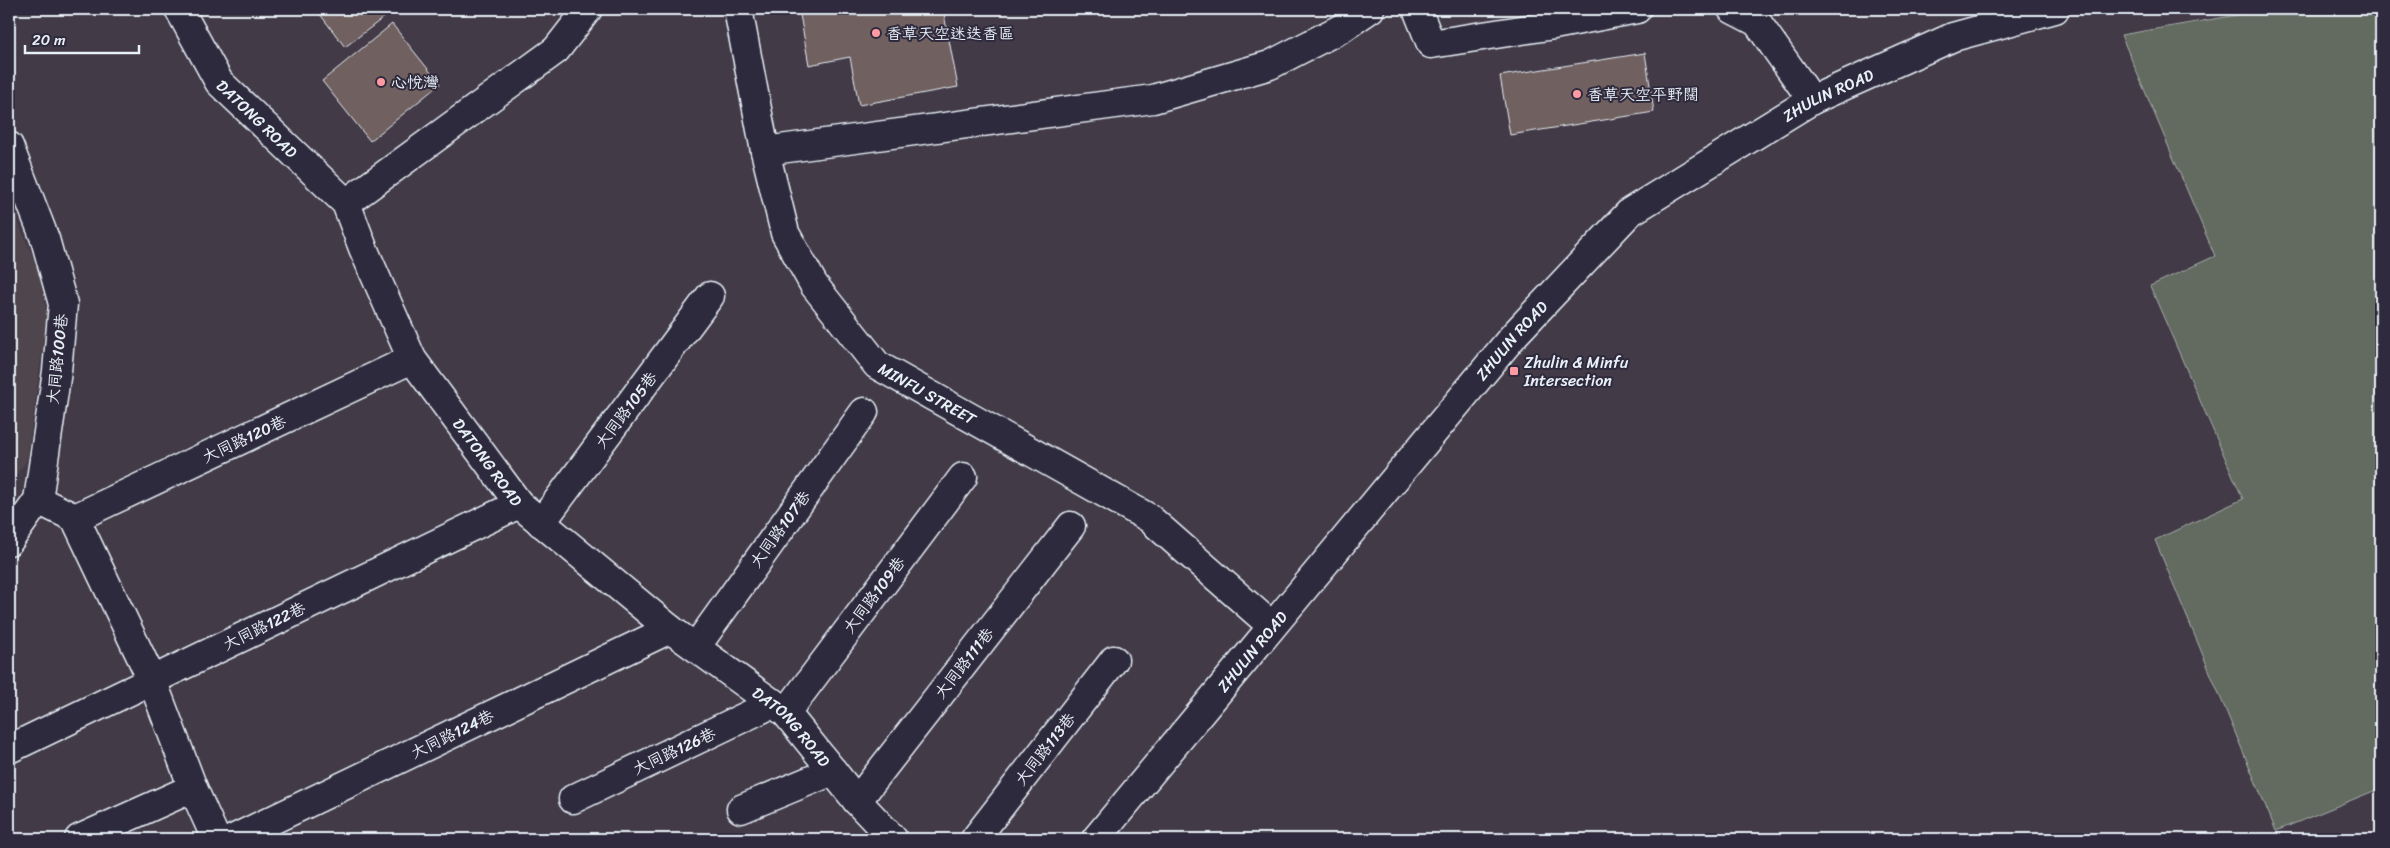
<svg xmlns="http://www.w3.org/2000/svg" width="2390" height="848" font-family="Sriracha,'LXGW WenKai TC',sans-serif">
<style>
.built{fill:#50454e}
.green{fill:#646b5f;stroke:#a6aeac}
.building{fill:#70605e;stroke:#e8f1f8}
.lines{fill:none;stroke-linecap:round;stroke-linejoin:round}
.minor-casing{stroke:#e8f1f8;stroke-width:31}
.minor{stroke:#2f2a3d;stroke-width:28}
.poi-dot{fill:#ff9aa2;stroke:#2f2a3d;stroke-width:2}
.labels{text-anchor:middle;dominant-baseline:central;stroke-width:4;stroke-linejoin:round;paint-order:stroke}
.poi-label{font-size:16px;fill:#e8f1f8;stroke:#2f2a3d;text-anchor:start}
.street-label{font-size:16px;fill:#e8f1f8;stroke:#2f2a3d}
</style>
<rect width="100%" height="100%" fill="#423a47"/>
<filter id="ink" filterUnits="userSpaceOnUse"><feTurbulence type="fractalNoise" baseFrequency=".02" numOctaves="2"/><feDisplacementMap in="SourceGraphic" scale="10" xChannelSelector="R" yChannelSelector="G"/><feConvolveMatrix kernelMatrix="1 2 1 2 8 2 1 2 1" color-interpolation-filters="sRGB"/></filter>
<g filter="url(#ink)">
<!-- built -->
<path class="built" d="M9,201L37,266L47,313L27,460L9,485Z"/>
<!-- green -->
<path class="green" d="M2272,9H2381V788L2276,831L2155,540L2243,499L2150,286L2215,256L2121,35Z"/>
<!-- building -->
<path class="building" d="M316,9H395L345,47Z
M799,9H943L958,87L859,105L850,57L809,65Z
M392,24L440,84L370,141L322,81Z
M1645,53L1654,112L1510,135L1500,76Z"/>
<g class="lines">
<defs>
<g id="minor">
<path id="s1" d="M179,9L219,82L346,203L363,248L412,359L519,504L670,629L786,713L857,801L893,839"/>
<path id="s2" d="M738,9L765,151L785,233L814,285L877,365L1149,518L1272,626"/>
<path d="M1417,9L1431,44L1554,25L1637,9"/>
<path d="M1732,9L1757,22L1812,100"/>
<path d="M9,146L45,239L63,304L57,371L38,500L9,541"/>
<path d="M765,151L1153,99L1270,65L1342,28L1370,9"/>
<path d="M346,203L556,50L588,9"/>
<path d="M38,500L75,518L152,680L193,788"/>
<path d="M75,518L412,359"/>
<path d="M541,523L710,296"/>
<path d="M696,647L864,412"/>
<path d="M786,713L963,477"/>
<path d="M9,749L519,504"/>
<path d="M573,799L774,703"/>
<path d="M857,801L1071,526"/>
<path d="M741,809L833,771"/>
<path d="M79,839L193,788L216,839"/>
<path d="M233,839L670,629"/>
<path d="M975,839L1114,660"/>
<path id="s3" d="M1096,839L1515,334L1630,212L1812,100L1953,37L2055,9"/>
</g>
</defs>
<!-- minor casing -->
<use href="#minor" class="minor-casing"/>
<!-- minor -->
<use href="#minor" class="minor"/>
</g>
</g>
<!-- markers -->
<g class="poi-dot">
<circle cx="876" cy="33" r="5"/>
<circle cx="381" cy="82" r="5"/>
<circle cx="1577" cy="94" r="5"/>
<rect x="1509" y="366" width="10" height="10" rx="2.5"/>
</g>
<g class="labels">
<!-- poi labels -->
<g class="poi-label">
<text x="886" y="33">香草天空迷迭香區</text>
<text x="391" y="82">心悅灣</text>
<text x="1587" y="94">香草天空平野闊</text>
<text x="1524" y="362">Zhulin &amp; Minfu<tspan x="1524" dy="18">Intersection</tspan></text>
</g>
<!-- street labels -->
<g class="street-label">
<text stroke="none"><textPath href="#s3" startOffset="1054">ZHULIN ROAD</textPath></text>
<text stroke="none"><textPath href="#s1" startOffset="136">DATONG ROAD</textPath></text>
<text stroke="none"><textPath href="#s3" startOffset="649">ZHULIN ROAD</textPath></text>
<text transform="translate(57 359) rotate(-84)">大同路100巷</text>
<text stroke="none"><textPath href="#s2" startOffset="448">MINFU STREET</textPath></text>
<text transform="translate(626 410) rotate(-53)">大同路105巷</text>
<text transform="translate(244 439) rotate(-25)">大同路120巷</text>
<text stroke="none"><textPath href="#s1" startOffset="556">DATONG ROAD</textPath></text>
<text transform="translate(780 529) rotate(-54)">大同路107巷</text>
<text transform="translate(874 595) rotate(-53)">大同路109巷</text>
<text transform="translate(264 626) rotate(-26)">大同路122巷</text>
<text stroke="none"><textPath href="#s3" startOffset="244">ZHULIN ROAD</textPath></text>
<text transform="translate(964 663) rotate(-52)">大同路111巷</text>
<text stroke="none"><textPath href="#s1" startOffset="961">DATONG ROAD</textPath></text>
<text transform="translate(452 734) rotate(-26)">大同路124巷</text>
<text transform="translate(1045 749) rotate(-52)">大同路113巷</text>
<text transform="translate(674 751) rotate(-25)">大同路126巷</text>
</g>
</g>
<!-- margin -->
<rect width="2390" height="848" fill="none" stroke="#2f2a3d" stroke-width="30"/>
<rect x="15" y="15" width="2360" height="818" fill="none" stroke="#e8f1f8" stroke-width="2" filter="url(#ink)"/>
<!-- scale -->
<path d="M25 45v8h114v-8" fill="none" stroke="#e8f1f8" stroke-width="2.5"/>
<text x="32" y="45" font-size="15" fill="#e8f1f8" stroke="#2f2a3d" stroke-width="4" paint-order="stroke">20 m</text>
</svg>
